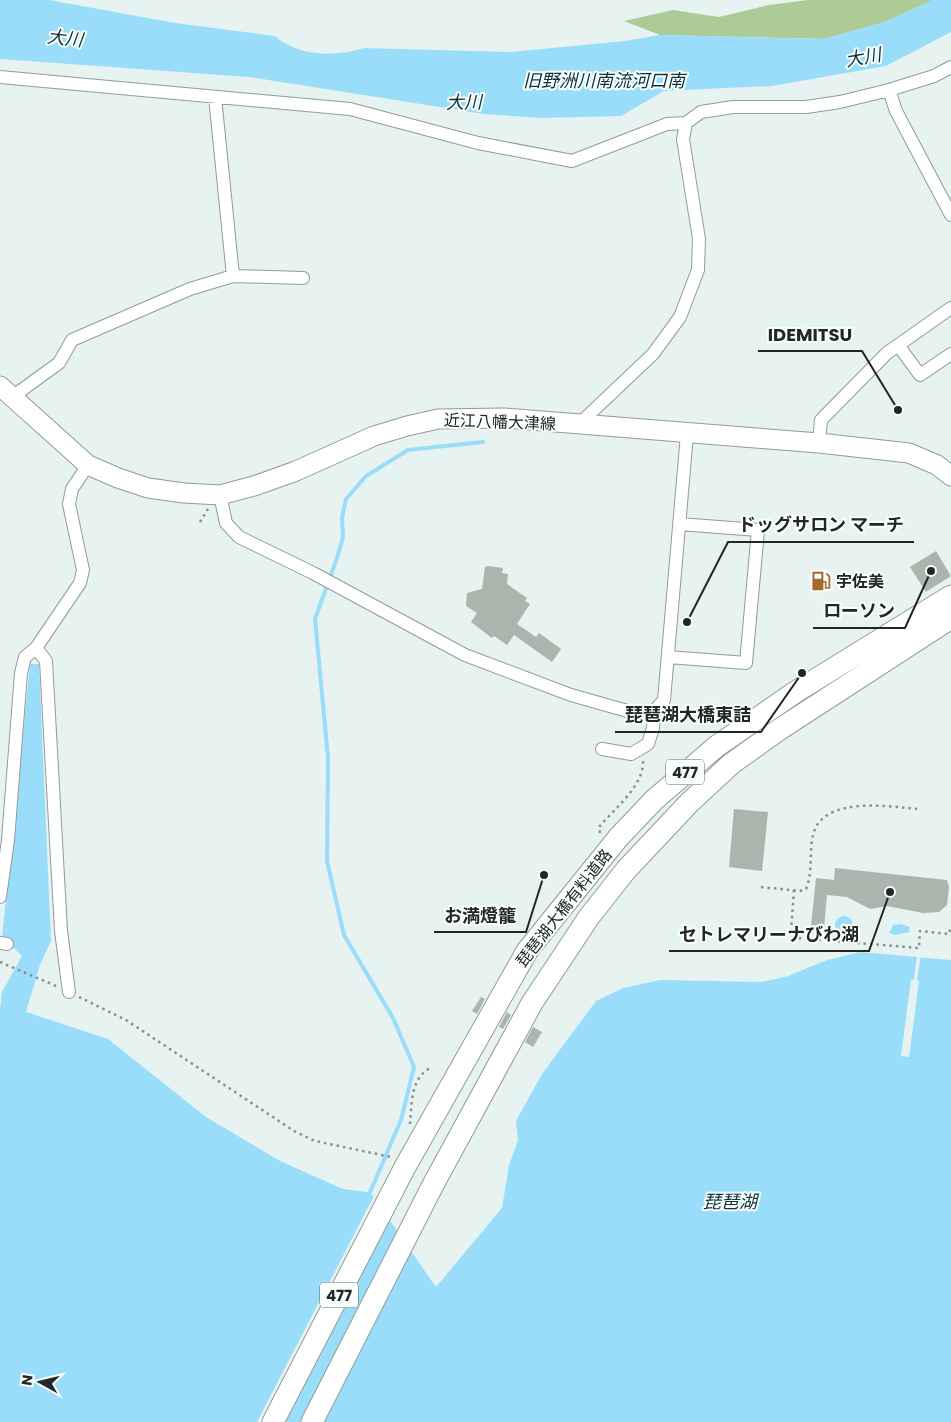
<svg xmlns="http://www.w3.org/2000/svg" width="951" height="1422" font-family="Poppins,'Noto Sans JP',sans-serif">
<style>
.forest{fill:#adcb96}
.water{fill:#9addfb}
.pier{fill:#e7f3f0}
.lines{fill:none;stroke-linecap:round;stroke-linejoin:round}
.stream{stroke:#9addfb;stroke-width:4}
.building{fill:#acb4ae}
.minor-casing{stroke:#919c99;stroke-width:14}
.secondary-casing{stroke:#919c99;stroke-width:21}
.trunk-casing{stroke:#919c99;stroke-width:23}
.path{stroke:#87908e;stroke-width:2.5;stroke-dasharray:2.5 4;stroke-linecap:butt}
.minor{stroke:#fff;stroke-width:12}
.secondary{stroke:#fff;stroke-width:19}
.trunk{stroke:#fff;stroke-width:21}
.labels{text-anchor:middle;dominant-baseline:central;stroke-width:4;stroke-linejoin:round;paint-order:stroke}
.shield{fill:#f8fffd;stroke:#626766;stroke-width:1}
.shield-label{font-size:15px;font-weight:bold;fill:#222625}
.street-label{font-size:16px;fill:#222625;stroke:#f8fffd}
.poi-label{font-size:16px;font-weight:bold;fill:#222625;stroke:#f8fffd;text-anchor:start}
.water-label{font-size:18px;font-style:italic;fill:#10303c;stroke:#f8fffd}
.leader{fill:none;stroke:#222625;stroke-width:2}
.callout-dot{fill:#222625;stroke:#f8fffd;stroke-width:2}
.callout-label{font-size:18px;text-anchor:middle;font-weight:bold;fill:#222625;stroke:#f8fffd;stroke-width:4;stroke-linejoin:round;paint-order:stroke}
</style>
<rect width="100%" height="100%" fill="#e7f3f0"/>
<!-- forest -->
<path class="forest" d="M808,0H933L885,22L824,39L660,35L624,21L673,10L719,17L769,5Z"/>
<!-- water -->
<path class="water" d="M0,0H49L175,23L275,36C299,57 335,57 364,48L511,52L625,41L660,35L824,39L885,22L933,0H951V32L886,66L772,86L664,91L621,116L543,118L484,114L249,77L0,59Z
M30,664H39L51,941L40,965L26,1012L108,1039L206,1117L280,1161L343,1189L367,1192L373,1196L436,1287L502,1208L509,1165L518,1140L516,1121L542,1074L596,1001L623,988L660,980L762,982L788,976L827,960L860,952L951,960V1422H0V1010L2,992L22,956L2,937Z
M835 925a9 9 0 1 1 18 0a9 9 0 1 1-18 0Z
M901,924L910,927L909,932L896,935L889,933L893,925Z"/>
<!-- pier -->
<path class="pier" d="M917,955H921L917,980L919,981L909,1057L901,1056L911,980L914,979Z
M375,1194L390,1216L283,1422H257Z"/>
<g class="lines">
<!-- stream -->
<path class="stream" d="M368,1197L401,1120L414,1067L393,1018L344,935L327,861L328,758L315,619L337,558L343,537L342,518L346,499L366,476L408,450L483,442"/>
</g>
<!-- building -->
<path class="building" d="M936,551L951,576L926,592L910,567Z
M488,566L503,568L502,573L508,574L507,584L527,598L525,601L530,604L517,624L536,637L539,633L561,649L552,662L514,635L507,645L494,636L492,638L471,622L477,613L466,606L467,593L482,589L485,567Z
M734,809L768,812L762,871L729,867Z
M835,868L947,880L949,887L947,905L939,912L923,913L887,906L870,909L847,897L827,895L824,928L811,926L816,878L834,880Z
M481,997L485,999L477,1014L472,1011Z
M507,1012L511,1015L503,1029L499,1027Z
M533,1027L542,1032L533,1047L525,1042Z"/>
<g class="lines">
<defs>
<path id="minor" d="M0,77L350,109L478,143L572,161L667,124L686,123L701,112L733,107H806L840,102L889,90L934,76L951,67
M889,90L896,111L951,215
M215,97L233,276
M898,345L920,375L951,354
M12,397L59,363L72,340L190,289L233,276L303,278
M578,425L653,354L680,317L698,270L699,239L683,139L686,123
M819,443L821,420L887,353L951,308
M220,495L226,523L239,537L313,573L465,655L571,695L631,712L654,711L664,700L687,434
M36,648L46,661L61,931L69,992
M668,657L746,663L758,530L679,524
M602,749L631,754L648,744L653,728L654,711
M0,897L8,840L21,673L25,657L36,648L80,583L83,570L69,504L72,489L88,465
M0,943L7,944"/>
<path id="secondary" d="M0,386L88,465L118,478L148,488L184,493L220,495L254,486L296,471L374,436L407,426L438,419L504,418L819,443L909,453L937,465L951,476"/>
<path id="trunk" d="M273,1422L405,1167L527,951L618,838L654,800L717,746L797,691L951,596
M312,1422L434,1183L532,1003L589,917L626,870L689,803L731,764L780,729L951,618"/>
</defs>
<!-- minor casing -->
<use href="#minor" class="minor-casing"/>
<!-- secondary casing -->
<use href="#secondary" class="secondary-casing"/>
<!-- trunk casing -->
<use href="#trunk" class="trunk-casing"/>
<!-- path -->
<path class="path" d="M200,522L208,509
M600,833L599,827C614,809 644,786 643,761
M761,887L800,891L806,889C813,873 809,852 813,835C822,796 888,806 917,809
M794,890L791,931L797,938L919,948L920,931L949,934L951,926
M0,962L56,986
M79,997L126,1020L294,1131L315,1141L391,1157
M410,1124C412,1104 410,1079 430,1068"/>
<!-- minor -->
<use href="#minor" class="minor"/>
<!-- secondary -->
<use href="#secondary" class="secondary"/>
<!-- trunk -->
<use href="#trunk" class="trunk"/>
</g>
<!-- icons -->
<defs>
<symbol id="fuel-bare" viewBox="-9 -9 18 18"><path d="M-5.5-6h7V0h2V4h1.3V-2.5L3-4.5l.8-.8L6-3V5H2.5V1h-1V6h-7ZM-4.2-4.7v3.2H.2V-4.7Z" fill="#a7682e" stroke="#f8fffd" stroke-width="2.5" paint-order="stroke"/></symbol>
</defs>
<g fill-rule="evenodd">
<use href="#fuel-bare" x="807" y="567" width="28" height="28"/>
</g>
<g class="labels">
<!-- shield labels -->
<g class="shield">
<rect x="666" y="759.5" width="38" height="25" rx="4"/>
<rect x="320" y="1282.5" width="38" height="25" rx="4"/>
</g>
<g class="shield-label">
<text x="685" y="772">477</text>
<text x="339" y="1295">477</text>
</g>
<!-- street labels -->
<g class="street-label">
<text transform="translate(500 422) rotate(2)">近江八幡大津線</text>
<text transform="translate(564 908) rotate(-52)">琵琶湖大橋有料道路</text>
</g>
<!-- poi labels -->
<g class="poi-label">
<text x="836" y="581">宇佐美</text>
</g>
<!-- water labels -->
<g class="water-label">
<text transform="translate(65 38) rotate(6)">大川</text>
<text transform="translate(863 57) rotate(-10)">大川</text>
<text x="604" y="80">旧野洲川南流河口南</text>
<text transform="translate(464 102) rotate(-1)">大川</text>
<text x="730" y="1201">琵琶湖</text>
</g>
</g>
<!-- callouts -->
<path class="leader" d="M898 410L862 351H758M687 622L728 542H914M931 571L905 628H813M802 673L761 732H615M544 875L526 932H434M890 892L869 951H669"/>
<g class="callout-dot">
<circle cx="898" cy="410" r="5"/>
<circle cx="687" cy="622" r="5"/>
<circle cx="931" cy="571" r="5"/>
<circle cx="802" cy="673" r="5"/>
<circle cx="544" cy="875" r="5"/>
<circle cx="890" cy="892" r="5"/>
</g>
<g class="callout-label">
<text x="810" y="341">IDEMITSU</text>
<text x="821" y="531">ドッグサロン マーチ</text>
<text x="859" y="617">ローソン</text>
<text x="688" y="721">琵琶湖大橋東詰</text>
<text x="480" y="922">お満燈籠</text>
<text x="769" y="941">セトレマリーナびわ湖</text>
</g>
<!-- north arrow -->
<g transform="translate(40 1382) rotate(278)" stroke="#f8fffd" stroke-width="4" paint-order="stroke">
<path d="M0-4L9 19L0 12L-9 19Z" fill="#222625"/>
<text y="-8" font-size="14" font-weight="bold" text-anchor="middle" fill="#222625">N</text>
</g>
</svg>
